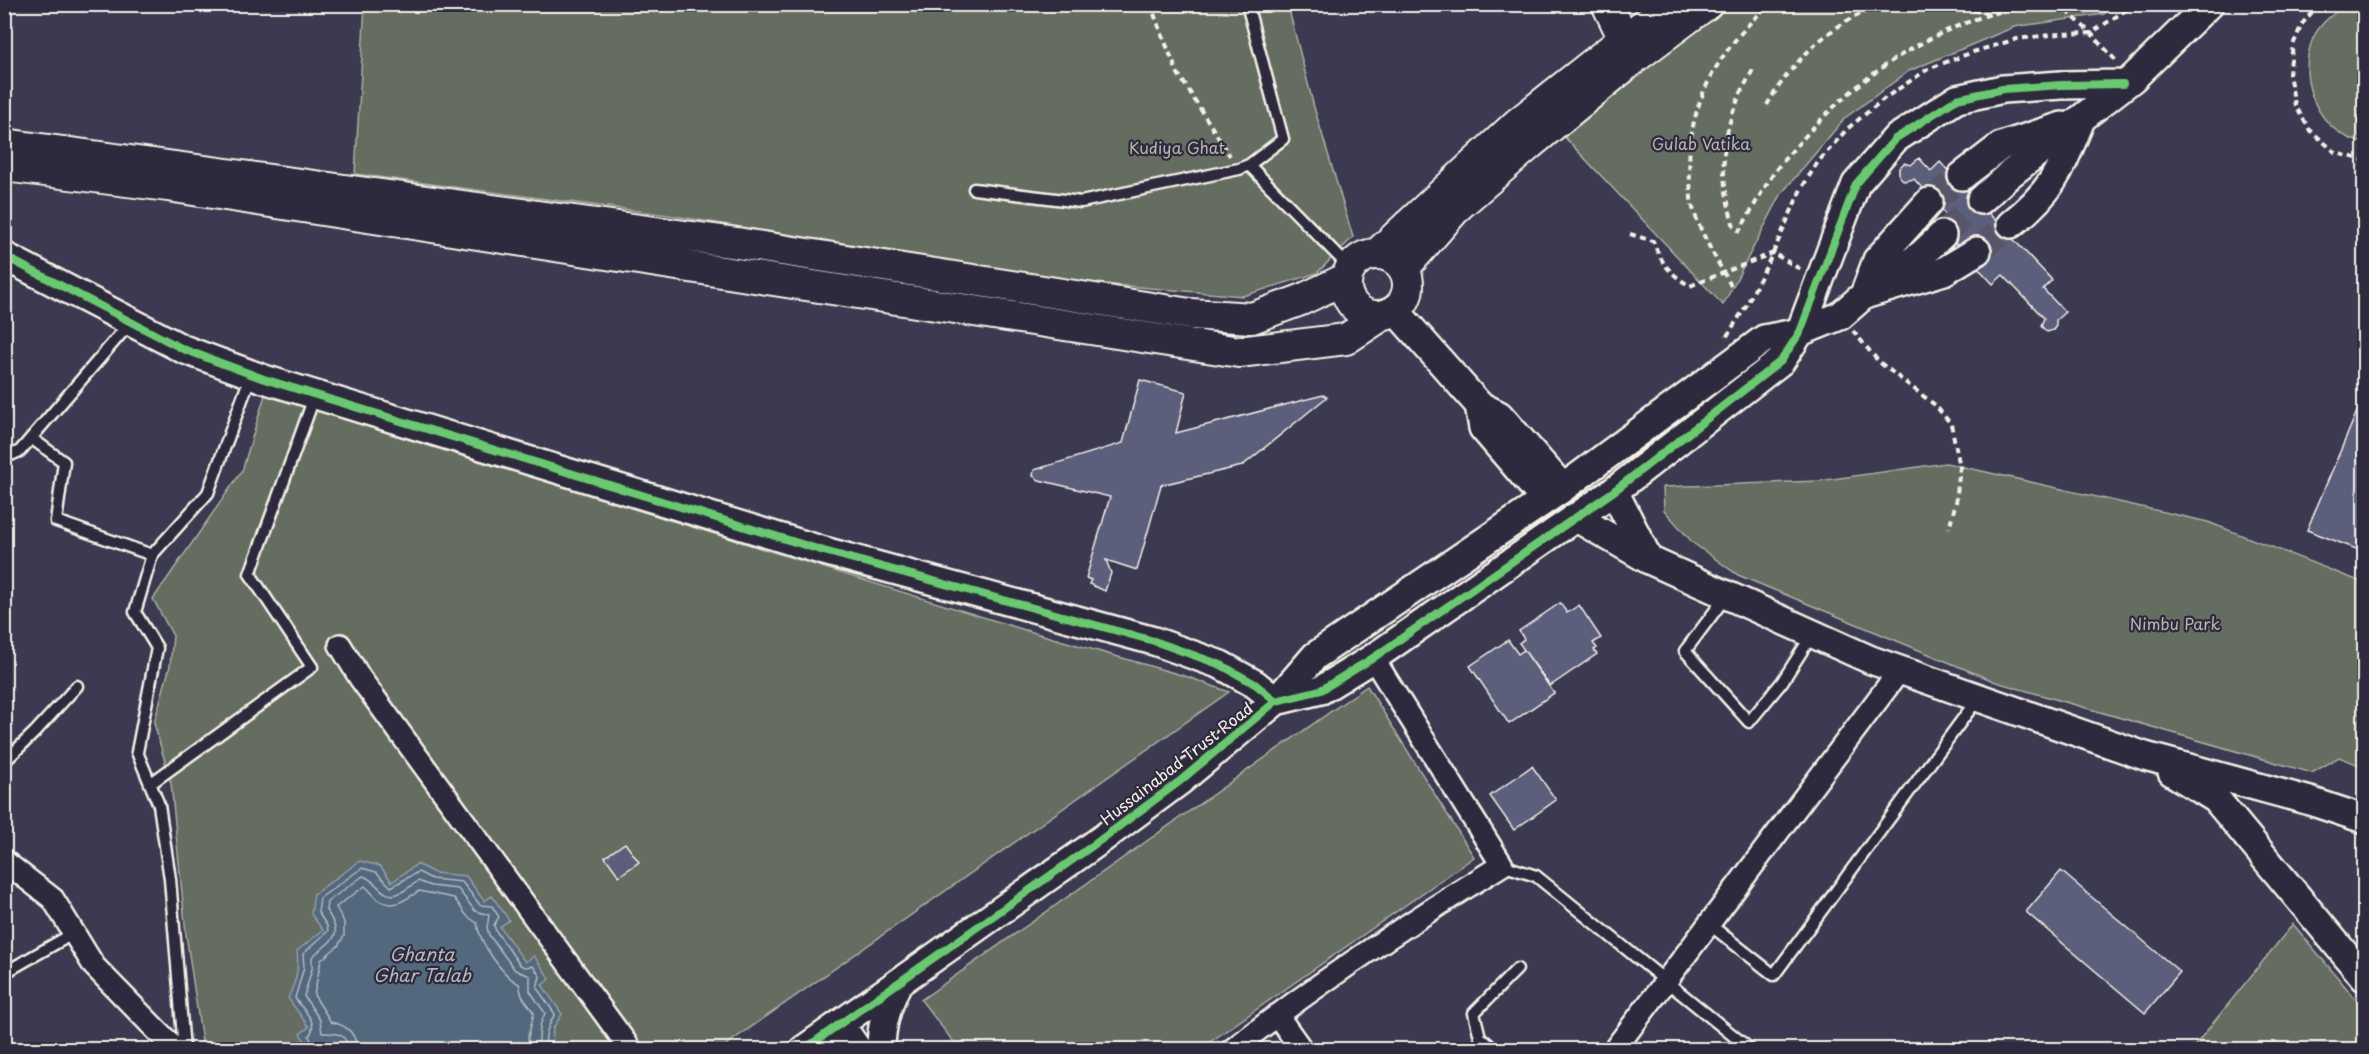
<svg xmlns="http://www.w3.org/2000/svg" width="2369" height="1054" font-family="'Playpen Sans',sans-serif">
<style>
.green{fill:#656d60;stroke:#acafa4;stroke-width:1.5}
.water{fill:#52677d;stroke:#939ea8;stroke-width:1.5}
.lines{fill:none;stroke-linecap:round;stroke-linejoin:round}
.shore{stroke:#b3babd;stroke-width:1.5}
.building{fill:#5c5e7b;stroke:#f4f1e8;stroke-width:1.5}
.tertiary-tunnel{stroke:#585567;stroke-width:27;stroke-dasharray:27 14;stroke-linecap:butt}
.service-casing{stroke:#f4f1e8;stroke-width:15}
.minor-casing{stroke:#f4f1e8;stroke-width:26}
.tertiary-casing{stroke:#f4f1e8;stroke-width:32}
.secondary-casing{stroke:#f4f1e8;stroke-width:34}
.path{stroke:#f4f1e8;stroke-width:4;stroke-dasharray:6 4.5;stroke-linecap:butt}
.service{stroke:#2f2a3d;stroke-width:10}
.minor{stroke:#2f2a3d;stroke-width:21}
.tertiary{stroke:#2f2a3d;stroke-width:27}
.secondary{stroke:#2f2a3d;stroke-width:30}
.cycleway-casing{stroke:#2f2a3d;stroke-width:11}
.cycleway{stroke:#67ca6e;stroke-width:8}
.labels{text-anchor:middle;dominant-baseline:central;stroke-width:4.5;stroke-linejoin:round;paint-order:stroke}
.park-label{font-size:16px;fill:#b4b6ab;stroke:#2f2a3d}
.street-label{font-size:16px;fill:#f4f1e8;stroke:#2f2a3d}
.water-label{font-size:18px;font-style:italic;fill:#b3babd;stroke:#2f2a3d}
</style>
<rect width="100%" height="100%" fill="#3c3a50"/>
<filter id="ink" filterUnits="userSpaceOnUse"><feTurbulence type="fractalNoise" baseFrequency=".0167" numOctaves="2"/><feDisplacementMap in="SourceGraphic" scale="12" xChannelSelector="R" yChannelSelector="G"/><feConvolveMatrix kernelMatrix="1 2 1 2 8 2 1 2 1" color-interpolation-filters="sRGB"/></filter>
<g filter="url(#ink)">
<!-- green -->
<path class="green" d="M2346,4L2364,5V143C2320,135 2296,82 2312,41C2318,24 2332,15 2346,4Z
M365,5H1290L1289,10L1314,107L1353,237L1317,273L1243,296L1069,281L668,215L355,174Z
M1728,5H2114L2104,14L2014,27L1909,71L1845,118L1782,193L1723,305L1558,130Z
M265,395L1025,630L1188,677L1229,692L720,1049H203L186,934L171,783L154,723L170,666L173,636L153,599L242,471Z
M1946,463L2208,522L2364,583V767L2339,757L2312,773L1996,682L1738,575L1693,543L1664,510L1663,487L1819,481Z
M1367,686L1474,857L1200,1049H959L921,1000Z
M2293,924L2364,1009V1049H2192Z"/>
<!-- water -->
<path class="water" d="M360,861L380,866L392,882L417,864L434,873L466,876L484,901L492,896L509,920L500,927L525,962L534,956L550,979L542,985L562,1014L553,1028L552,1049L336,1050L333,1045L326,1049H311L300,1034L309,1027L288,998C296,982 299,969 297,951L323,930L311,914L314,894Z"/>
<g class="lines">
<!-- shore -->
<path class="shore" d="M315,1050L309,1036C320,1022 303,1011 295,998L304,967L303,954L328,931L327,926L318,912L320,898L362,868L376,872L391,887L418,872L432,879L462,882L480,905L492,906L499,917L494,925L496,931L520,965L525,967L533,966L540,976L537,988L555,1014C548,1026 544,1035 546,1050
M348,1050C347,1032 335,1033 322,1033L320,1020L304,996L312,969V957C333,938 345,938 326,910L327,902L363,876C377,880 382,899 397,894C404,892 412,885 418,881L431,886L458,889L475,911L489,915L487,928L489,935L515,970L530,976V991L545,1013L540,1026L538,1050
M357,1050C356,1032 346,1025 331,1022L314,995L321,960L338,946L344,936V922L336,907L365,886C370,890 373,896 379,900C394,910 406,899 419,891L454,898L467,916L477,923C479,942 502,975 519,984L522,996L534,1013L528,1037L529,1050"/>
</g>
<!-- building -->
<path class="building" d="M1919,158L1931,171L1940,162L2052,280L2043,289L2065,312L2056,320V326L2053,330L2047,332L2041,326L2044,318L2003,275L1993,284L1943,230L1951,221L1914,179L1904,181L1899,176V168L1904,163L1911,165Z
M1140,380L1186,392L1176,433L1323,395L1327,397L1242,466L1161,485L1137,570L1106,560L1111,573L1105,591L1089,584L1091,580L1086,578L1110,497L1039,480L1033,476L1034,470L1123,443Z
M2364,395V552L2307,530Z
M1560,603L1567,613L1579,605L1601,638L1593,643L1597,648L1594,650L1597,654L1550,686L1519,643L1524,639L1519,631Z
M1508,640L1518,654L1524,650L1554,693L1509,724L1470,666Z
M1532,766L1556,800L1514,830L1490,796Z
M625,843L639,862L619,876L605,857Z
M2061,871L2180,972L2145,1013L2026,912Z"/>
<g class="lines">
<!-- tertiary-tunnel -->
<path class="tertiary-tunnel" d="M1929,202L1962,176
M1942,235L1981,200
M1977,251L2011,224"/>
<defs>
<path id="service" d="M1247,4L1283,139L1249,165
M974,189L1081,202L1239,169L1249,165L1351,269
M31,438L64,462L56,521L152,555
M4,458L20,451L130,323
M1727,595L1685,651L1749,722L1782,682L1812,635
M4,762L35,732L77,686
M150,784L312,667L250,574L315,395
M1502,865L1536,876L1751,1050
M1709,924L1774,975L1979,697
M4,973L74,933
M184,1050L170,879L159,805L137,752L157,648L135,612L152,555L208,493L251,375
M1495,1050L1480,1037L1474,1013L1517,969"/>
<path id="minor" d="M340,645L360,678L631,1050
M4,861L53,899L94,966L176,1050
M1277,1015L1302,1050
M1232,1050C1318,982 1410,922 1502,865L1373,658
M1614,1050L1900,670"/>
<path id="tertiary" d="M1962,176L2001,146L2062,126
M1981,200L2010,174L2132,79L2209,4
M2011,224C2054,190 2060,170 2080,122
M4,256L183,349L264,379L824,551L1154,641L1221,665L1255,684L1276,701
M1880,284L1922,254L1942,235
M1864,295L1877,260L1929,202
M1395,310L1479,405L1499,415L1563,488
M1479,405L1483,428L1545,500
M1614,491L1649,560
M1575,517L1649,560L1871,660L2145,756L2310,801L2364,819
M1276,701L1315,656L1563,488L1764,339L1800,332L1840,316L1864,295L1944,271L1977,251
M2172,772L2216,799L2364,977
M840,1024L858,1050
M803,1050L1095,844L1180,781L1276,701L1321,690L1373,658L1614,491L1781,361L1800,332L1856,184L1895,139L1957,99L2003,89L2061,85L2123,84
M881,1050C881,1025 887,1006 898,983"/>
<path id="secondary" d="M1607,4L1624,39L1635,55
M4,144L737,243L1190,314L1252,318L1301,300L1347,278
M4,166L168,186L1239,352L1346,339L1381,316
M1377,254L1518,123L1624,39L1673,4
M1346 285a31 31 0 1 1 62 0a31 31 0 1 1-62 0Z
M1404,268L1459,205L1530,144L1636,57L1707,4"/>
</defs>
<!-- service casing -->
<use href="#service" class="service-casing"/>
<!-- minor casing -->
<use href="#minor" class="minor-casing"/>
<!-- tertiary casing -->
<use href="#tertiary" class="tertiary-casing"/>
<!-- secondary casing -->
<use href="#secondary" class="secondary-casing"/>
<!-- path -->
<path class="path" d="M1150,4L1177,72L1230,156
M1942,4L1991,14L2036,4
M2059,4L2091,33L2118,63
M2311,4L2315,9
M2319,4L2302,24L2293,45L2289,74L2295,105L2309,129L2336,153L2364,160
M1767,105C1793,60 1840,11 1895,4
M1734,227C1716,164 1721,126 1754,68
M1738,233C1751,212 1762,190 1776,170C1783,160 1792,151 1800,142C1853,82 1914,38 1991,14
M1630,234L1653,241C1662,264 1669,273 1690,286L1773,253L1746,306L1725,339
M1800,269L1773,253L1801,189L1818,162L1847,129L1885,98L1928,69L1973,52L2017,39L2059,34L2091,33L2135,4
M1731,286C1717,260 1701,235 1693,208C1690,199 1691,189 1690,180C1684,108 1717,51 1770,4
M1853,331L1879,362L1935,405L1951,424L1960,467L1956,502L1949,528"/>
<!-- service -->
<use href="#service" class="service"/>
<!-- minor -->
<use href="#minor" class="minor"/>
<!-- tertiary -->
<use href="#tertiary" class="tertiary"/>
<!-- secondary -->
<use href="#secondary" class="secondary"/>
<defs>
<path id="cycleway" d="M4,256L183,349L264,379L824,551L1154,641L1221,665L1255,684L1276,701
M803,1050L1095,844L1180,781L1276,701L1321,690L1373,658L1614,491L1781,361L1800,332L1856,184L1895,139L1957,99L2003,89L2061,85L2123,84"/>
</defs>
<!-- cycleway casing -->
<use href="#cycleway" class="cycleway-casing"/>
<!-- cycleway -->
<use href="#cycleway" class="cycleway"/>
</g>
</g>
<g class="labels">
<!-- park labels -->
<g class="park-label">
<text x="1701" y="143">Gulab Vatika</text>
<text x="1177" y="147">Kudiya Ghat</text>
<text x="2175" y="623">Nimbu Park</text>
</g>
<!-- street labels -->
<g class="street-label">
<text transform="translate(1176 763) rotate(-38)">Hussainabad Trust Road</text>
</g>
<!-- water labels -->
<g class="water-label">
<text x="422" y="953">Ghanta<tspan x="422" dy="21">Ghar Talab</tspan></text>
</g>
</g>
<!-- margin -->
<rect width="2369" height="1054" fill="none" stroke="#2f2a3d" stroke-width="24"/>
<rect x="12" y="12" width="2345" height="1030" fill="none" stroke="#f4f1e8" stroke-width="2" filter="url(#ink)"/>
</svg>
